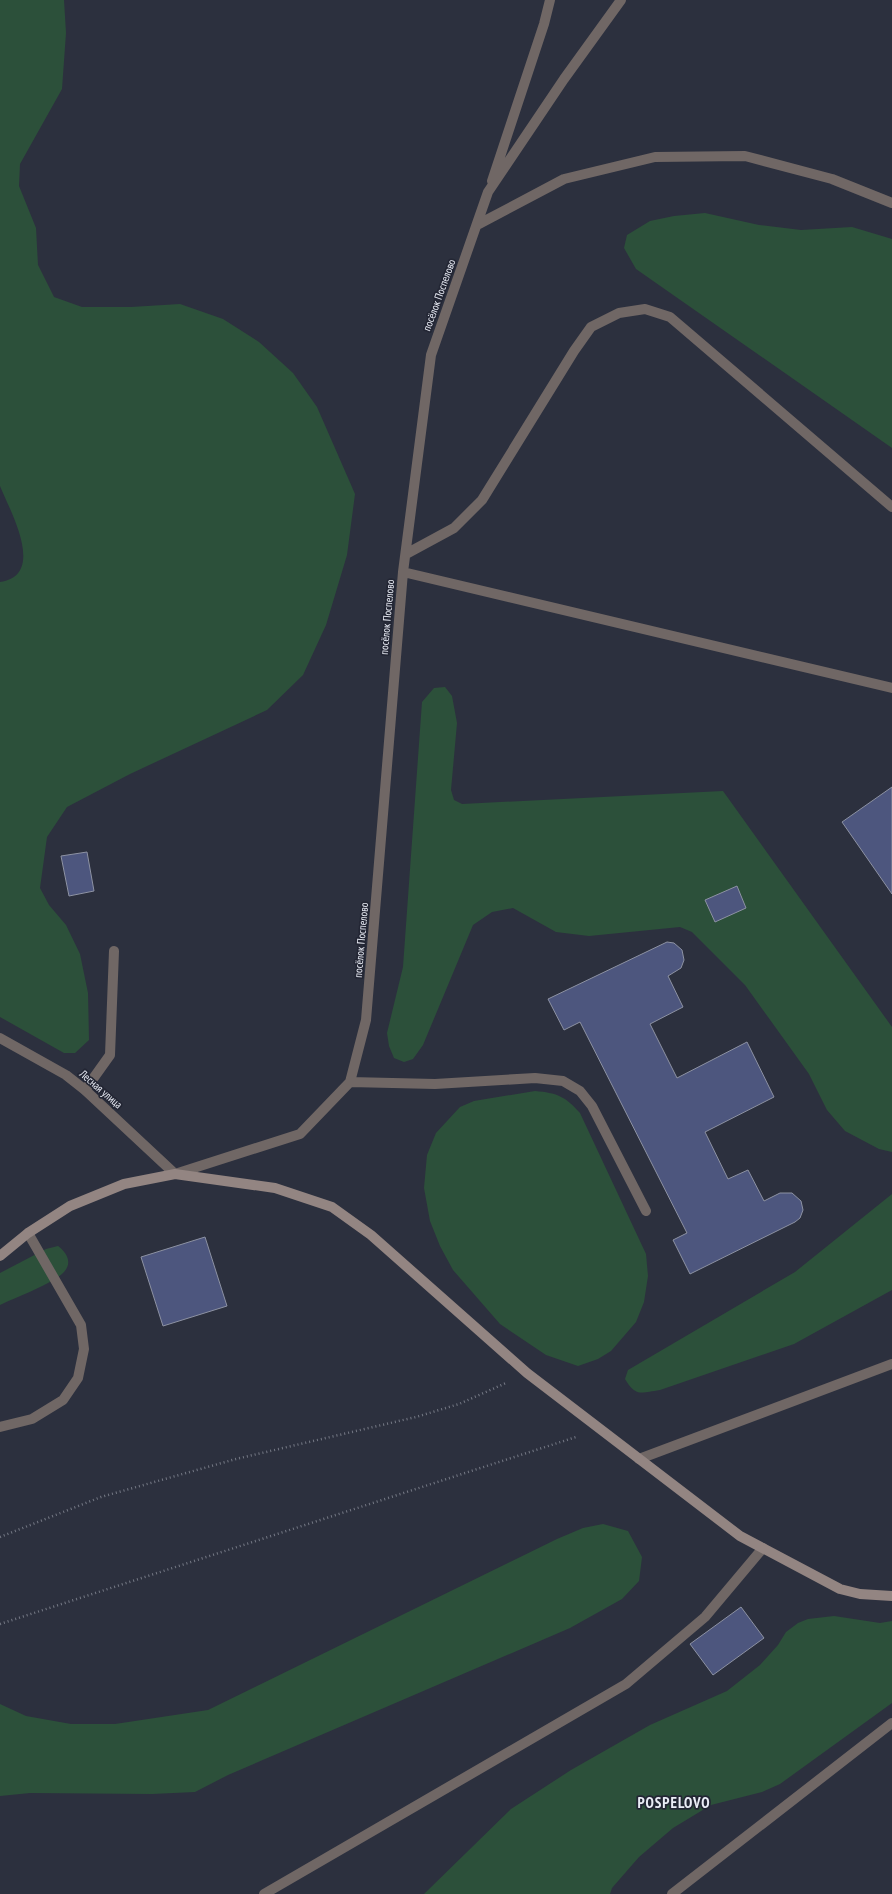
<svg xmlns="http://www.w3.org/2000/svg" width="892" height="1894" font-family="'PT Sans Narrow',sans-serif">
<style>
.green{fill:#2c503a}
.building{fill:#4d567e;stroke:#8d92a3}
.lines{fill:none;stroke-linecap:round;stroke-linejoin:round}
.path{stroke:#757985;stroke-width:2.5;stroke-dasharray:1 3;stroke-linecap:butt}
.lane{stroke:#706765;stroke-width:10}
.street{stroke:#706765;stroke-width:10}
.secondary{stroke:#938582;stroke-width:10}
.labels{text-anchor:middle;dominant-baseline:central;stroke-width:3.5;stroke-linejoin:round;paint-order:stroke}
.street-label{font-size:11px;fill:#eaedf6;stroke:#232634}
.district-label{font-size:15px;font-weight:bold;letter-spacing:1px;fill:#eaedf6;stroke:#232634}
</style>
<rect width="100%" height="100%" fill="#2c303e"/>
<!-- green -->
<path class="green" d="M0,0H64L66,33L62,89L20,164L19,186L36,228L38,265L54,297L82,307H131L180,304L223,319L259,342L293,373L317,407L355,494L347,555L326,625L303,675L267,710L130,774L67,807L47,837L40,888L49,905L66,925L80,954L88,993L89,1040L75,1053H64L0,1017V582C47,575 10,511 0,486Z
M705,213L759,225L801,230L852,227L892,239V448L636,269L624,248L627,235L650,221L674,216Z
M445,687L452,696L457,723L451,790L454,800L462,804L723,791L892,1027V1152L879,1149L845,1131L827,1110L809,1074L745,985L692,932L680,927L589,936L556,932L513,908L492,912L473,925L423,1045L413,1059L404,1062L394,1058L389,1046L387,1033L403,967L422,702L434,688Z
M535,1091C557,1093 565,1096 580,1113L646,1254L648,1276L644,1302L636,1322L611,1351L598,1359L578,1366L546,1355L500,1324L453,1270L440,1246L430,1221L424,1188L427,1155L436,1133L460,1107L474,1101Z
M892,1194V1290L794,1344L660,1390C640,1393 636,1397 625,1379L628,1370L795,1272Z
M58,1246C66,1252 73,1262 64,1272C53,1284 16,1297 0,1305V1273L46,1249Z
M603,1524L628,1531L642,1557L639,1581L622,1599L570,1628L228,1775L195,1792L152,1794L30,1793L0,1796V1704L26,1716L71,1724H115L208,1710L557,1539L583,1528Z
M834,1616L880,1623L892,1621V1703L780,1784L762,1792L711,1805L673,1828L639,1857L612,1888L610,1894H424L511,1809L571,1770L650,1725L727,1691L760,1665L778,1645L786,1632L798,1623L808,1619Z"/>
<!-- building -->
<path class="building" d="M892,787V894L842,822Z
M87,852L94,891L69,896L61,856Z
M737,886L746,908L715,922L705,900Z
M667,942L674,943L682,950L684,960L681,968L668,976L683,1007L650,1024L677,1078L747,1042L774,1097L705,1132L728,1179L748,1170L764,1201L780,1193H792L801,1201L803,1210L800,1218L795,1222L690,1274L673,1240L687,1233L580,1022L564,1030L548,999Z
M205,1237L227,1306L163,1326L141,1257Z
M741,1607L764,1638L713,1675L690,1644Z"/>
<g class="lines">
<!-- path -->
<path class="path" d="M0,1537L101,1497L236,1459L416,1417L459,1404L506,1383
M0,1624L576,1437"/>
<!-- lane -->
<path class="lane" d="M492,181L544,24L550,0
M477,225L564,179L655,157L745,156L832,179L892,203
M406,554L454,528L482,500L574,351L591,327L619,313L645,309L670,317L892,507
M403,572L892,688
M350,1082L435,1084L535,1078L563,1081L580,1091L592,1106L646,1211
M85,1090L110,1055L114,951
M175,1174L300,1134L350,1082L366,1020L403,572L431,355L488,192L564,79L621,0
M0,1427L32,1419L63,1400L78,1378L84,1349L81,1325L28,1233
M639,1459L892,1364
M264,1894L626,1684L705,1617L763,1548
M672,1894L892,1723"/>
<!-- street -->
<path class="street" d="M0,1038L66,1075L85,1090L175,1174"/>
<!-- secondary -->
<path class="secondary" d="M0,1256L28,1233L70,1206L124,1184L175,1174L275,1188L332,1207L371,1235L527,1373L740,1536L840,1589L860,1594L892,1596"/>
</g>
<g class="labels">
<!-- street labels -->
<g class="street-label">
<text transform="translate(439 295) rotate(-70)">посёлок Поспелово</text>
<text transform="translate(387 617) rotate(-85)">посёлок Поспелово</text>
<text transform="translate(361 940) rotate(-85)">посёлок Поспелово</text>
<text transform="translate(101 1089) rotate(41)">Лесная улица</text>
</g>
<!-- district labels -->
<g class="district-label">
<text x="674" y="1802">POSPELOVO</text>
</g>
</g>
</svg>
